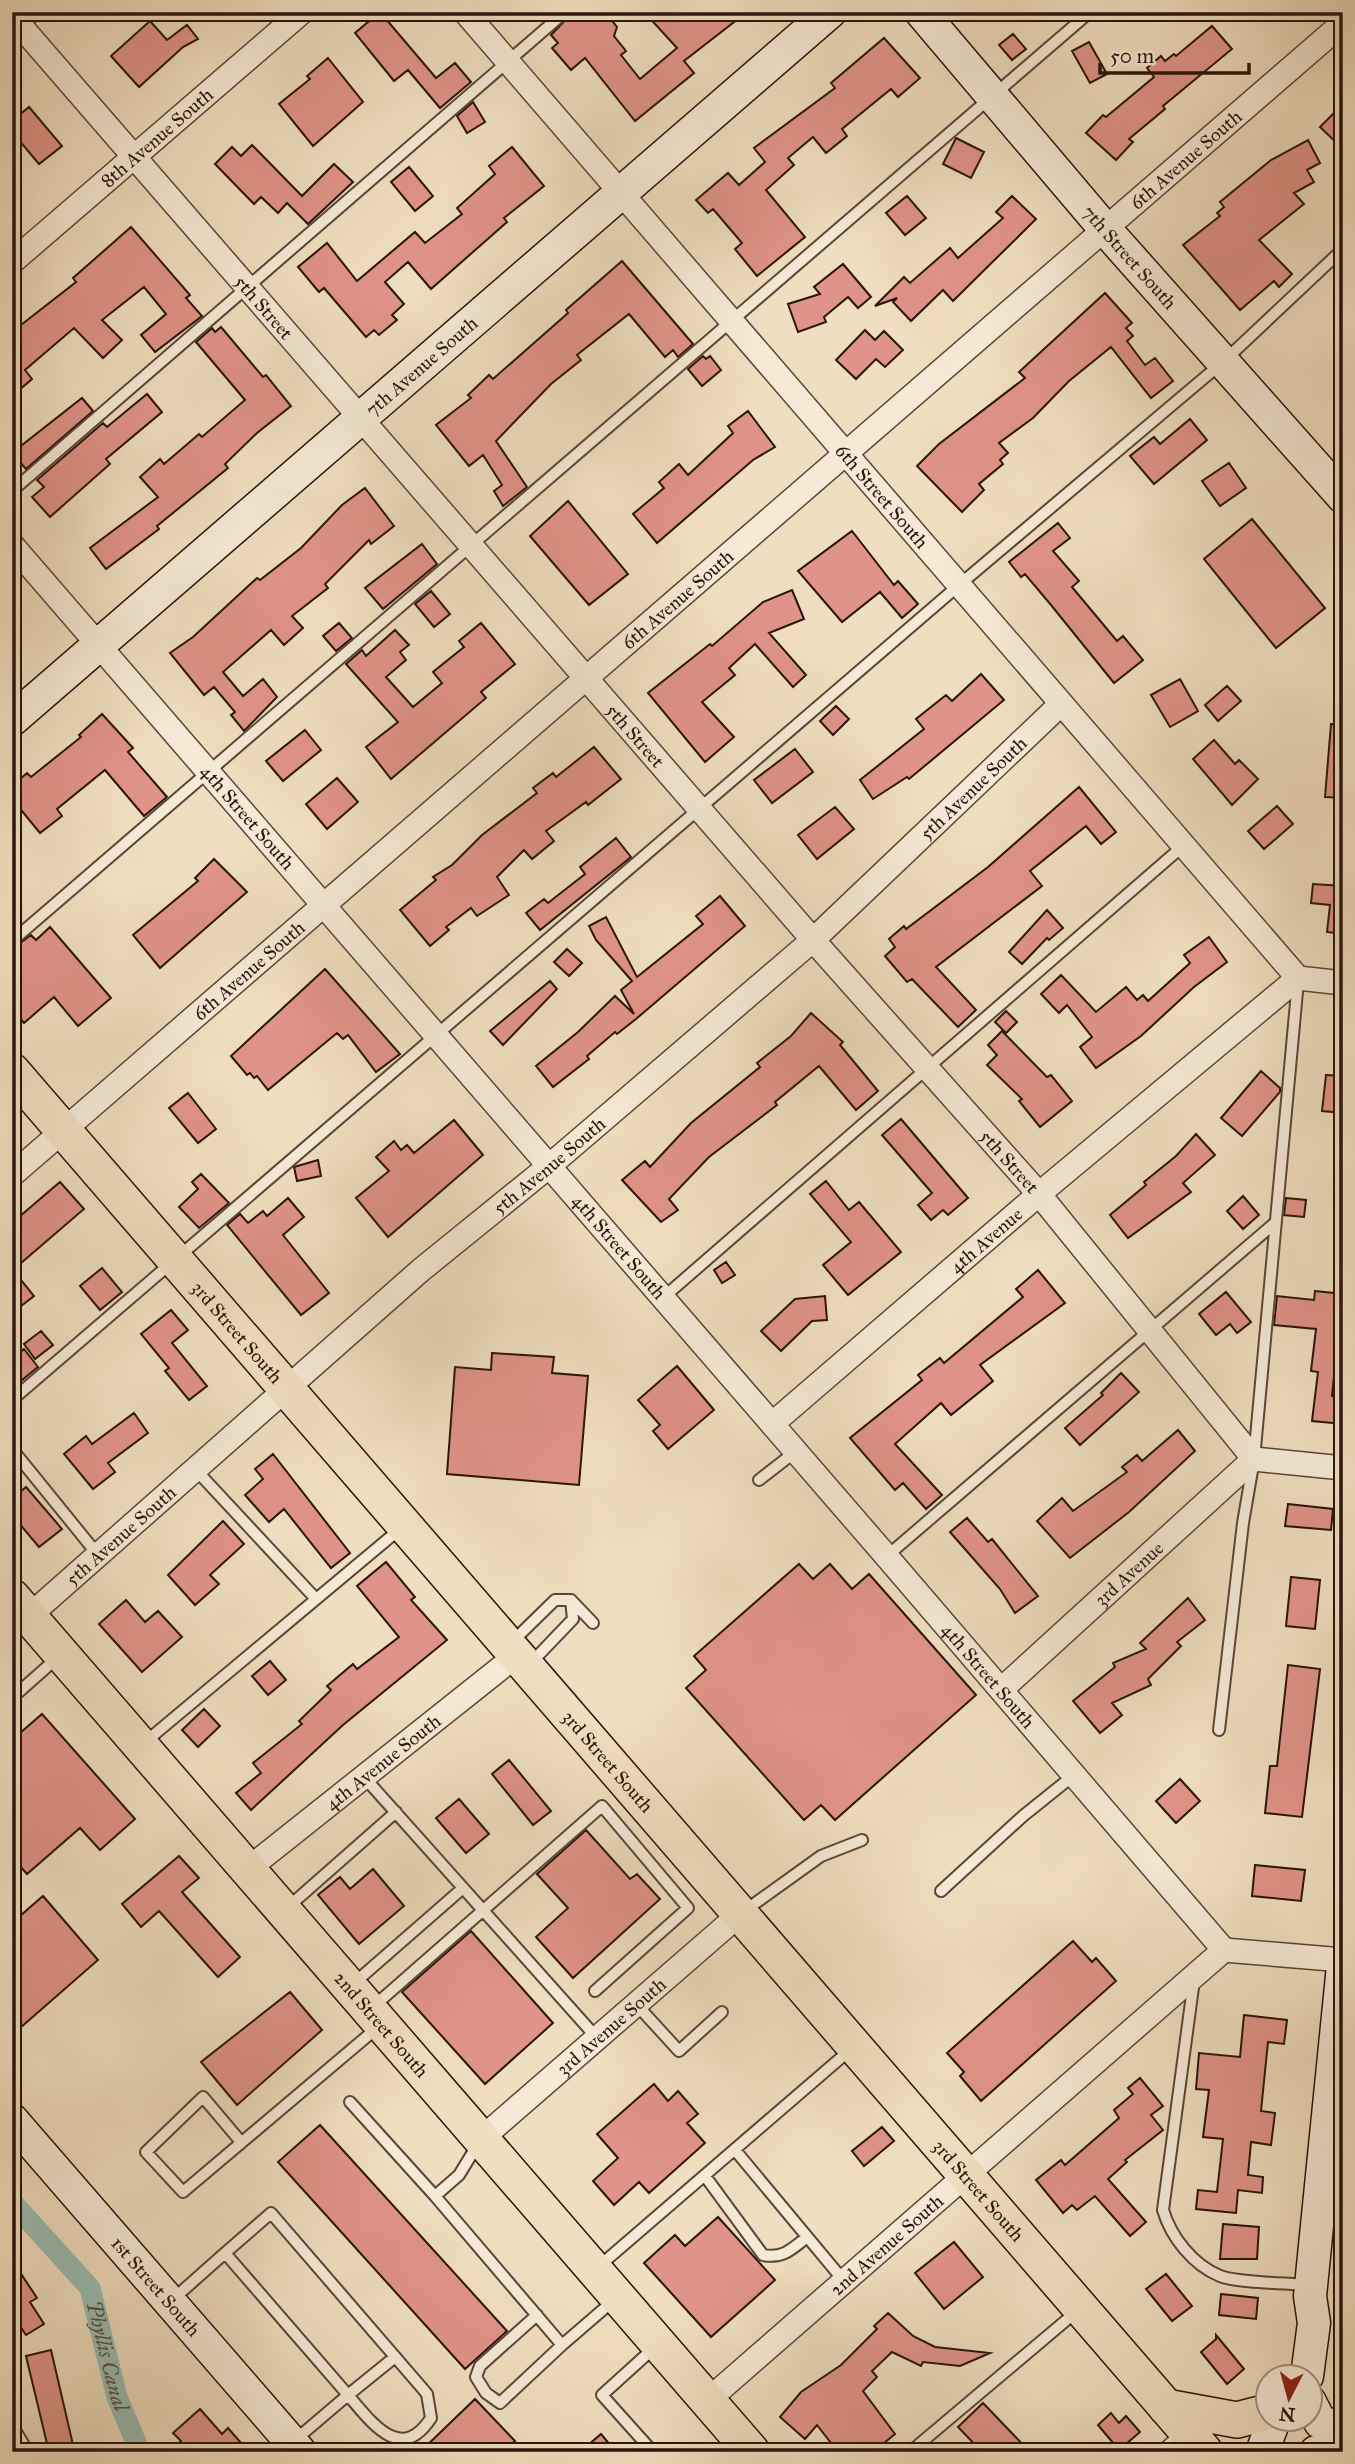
<svg xmlns="http://www.w3.org/2000/svg" width="1355" height="2464" font-family="'IM FELL Great Primer',serif">
<style>
.lines{fill:none;stroke-linecap:round;stroke-linejoin:round}
.canal{stroke:#9abcb1;stroke-width:21}
.building{fill:#e09388;stroke:#29140b;stroke-width:2}
.lane-casing{stroke:#5a4638;stroke-width:14}
.street-casing{stroke:#5a4638;stroke-width:26}
.secondary-casing{stroke:#29140b;stroke-width:35}
.primary-casing{stroke:#29140b;stroke-width:38}
.lane{stroke:#f5ead5;stroke-width:10}
.street{stroke:#f5ead5;stroke-width:23}
.secondary{stroke:#f5ead5;stroke-width:32}
.primary{stroke:#efdebf;stroke-width:35}
.labels{text-anchor:middle;dominant-baseline:central;stroke-width:5;stroke-linejoin:round;paint-order:stroke}
.street-label{font-size:19px;fill:#29140b;stroke:#f5ead5}
.water-label{font-size:21px;font-style:italic;fill:#514f45;stroke:#f5ead5}
</style>
<rect width="100%" height="100%" fill="#efdebf"/>
<filter id="stains"><feTurbulence type="fractalNoise" baseFrequency=".00286" numOctaves="4"/><feColorMatrix values="0 0 0 0 .2 0 0 0 0 .09 0 0 0 0 .02 0 0 0 .5 -.17"/></filter>
<radialGradient id="worn" r=".72"><stop offset=".6" stop-color="#630" stop-opacity="0"/><stop offset="1" stop-color="#630" stop-opacity=".3"/></radialGradient>
<g class="lines">
<!-- canal -->
<path class="canal" id="s1" d="M12,2202L90,2288L117,2397L140,2452"/>
</g>
<!-- building -->
<path class="building" d="M380,12L436,78L455,63L471,82L440,108L408,70L394,81L355,33Z
M573,12H605L617,27L614,36L626,51L621,55L640,79L677,48L644,12H747L684,61L694,73L635,121L585,58L571,70L552,48L558,43L551,35Z
M150,21L167,40L187,25L198,39L183,47L139,87L111,56Z
M1212,26L1232,49L1163,106L1165,109L1129,139L1133,142L1116,160L1086,133L1103,115L1106,117L1154,77L1147,68L1161,56L1165,61L1174,54L1176,56Z
M1013,34L1026,49L1012,60L999,45Z
M884,38L920,78L898,97L891,89L842,129L847,136L826,153L813,137L788,158L794,165L766,190L805,237L757,276L735,249L742,243L713,209L708,213L696,200L728,173L739,185L765,162L754,148L835,88L831,83Z
M1089,42L1107,74L1090,83L1072,51Z
M328,58L363,102L313,146L279,104L310,79L307,76Z
M473,102L485,122L467,133L457,116Z
M1343,104V149L1320,127Z
M29,107L62,146L39,164L12,132V121Z
M956,138L984,152L971,178L943,164Z
M1308,140L1320,163L1307,170L1314,182L1294,193L1304,204L1259,240L1292,274L1279,287L1274,281L1240,310L1183,245L1220,216L1217,213L1224,207L1220,202L1271,160Z
M252,145L302,196L334,164L353,182L308,224L287,203L278,213L261,197L254,204L215,164L232,147L241,156Z
M512,147L544,186L504,218L507,222L431,289L408,262L385,282L404,304L392,315L397,320L379,335L374,330L366,337L324,288L319,292L298,267L327,243L357,281L415,232L425,243L462,214L457,208L495,174L489,166Z
M409,167L433,196L415,211L391,182Z
M907,196L926,218L905,235L886,213Z
M1012,196L1036,219L953,301L943,290L911,321L893,302L897,298L875,306L904,277L910,283L950,248L958,258L1003,218L996,212Z
M131,227L190,295L186,298L202,316L155,352L141,335L166,314L144,287L102,320L122,340L103,358L74,328L25,370L32,379L12,396V332L76,282L73,278Z
M622,261L693,344L678,357L673,350L665,357L629,314L577,355L581,360L551,384L496,441L527,487L503,506L494,491L502,485L483,455L469,466L436,425L471,398L468,395L489,375L493,379L568,313L566,310Z
M843,264L871,297L858,308L848,297L824,317L826,322L798,332L788,304L820,294L814,287Z
M1105,293L1132,323L1126,328L1133,336L1127,341L1145,365L1155,358L1173,381L1151,398L1111,347L1069,381L1033,418L999,443L1008,453L1000,460L1003,464L979,484L984,490L962,512L917,466L939,444L1025,378L1019,372Z
M221,327L263,377L266,375L291,406L257,433L225,464L228,468L157,526L159,529L106,569L90,548L158,497L140,477L160,459L164,464L199,434L202,437L245,400L196,342L212,328L215,332Z
M865,330L875,340L884,331L903,350L885,367L876,359L856,379L836,360Z
M703,356L706,359L710,356L721,370L702,386L688,369Z
M147,394L162,412L106,459L110,464L50,517L32,497L44,487L37,480L103,423L107,427Z
M82,398L93,411L26,469L12,453Z
M748,411L775,447L753,460L657,543L633,514L664,488L659,482L679,464L688,475L733,433L728,426Z
M1190,419L1207,440L1154,484L1130,456L1154,437L1160,444Z
M1229,463L1246,488L1220,506L1202,481Z
M365,488L394,526L371,544L369,540L325,584L328,588L292,616L303,628L284,645L271,630L223,672L243,696L263,679L277,697L244,731L231,715L235,712L214,687L204,695L170,653L193,637L257,578L260,580L301,548L342,505Z
M568,501L628,574L589,605L530,536Z
M1252,519L1325,608L1276,648L1204,559Z
M1058,523L1070,538L1053,551L1079,581L1072,587L1117,641L1123,636L1143,660L1114,683L1051,605L1025,574L1021,577L1009,562Z
M852,531L894,585L898,581L918,604L902,618L880,592L842,622L798,571Z
M422,544L437,564L383,609L365,588Z
M792,590L804,619L769,633L806,675L793,687L755,644L729,668L735,675L702,702L734,737L705,762L648,693L710,644L712,646L763,602Z
M431,591L450,614L434,627L415,604Z
M339,623L352,638L336,651L323,636Z
M481,623L515,664L481,692L486,698L391,779L366,747L398,722L346,664L362,650L366,656L395,630L409,645L400,652L406,660L386,677L413,707L442,683L433,672L464,647L459,641Z
M981,674L1004,700L909,779L907,777L873,799L860,780L924,729L916,719L946,695L952,701Z
M1180,679L1198,711L1170,727L1151,695Z
M1227,686L1241,701L1218,721L1205,705Z
M836,706L849,719L833,735L820,721Z
M102,714L133,748L128,752L167,797L144,816L105,770L57,809L62,816L40,833L12,799V786L27,773L31,777L81,737L79,735Z
M1331,724L1343,725V798L1325,797Z
M305,730L321,750L283,781L266,761Z
M1214,740L1235,764L1239,760L1258,779L1232,805L1193,759Z
M594,747L621,779L588,805L586,802L546,831L554,841L532,859L524,850L497,877L509,895L477,916L471,908L446,927L449,930L430,946L400,910L436,880L433,877L452,865L482,835L537,793L533,788L553,773L556,777Z
M795,749L813,772L772,803L754,780Z
M337,778L358,802L327,829L306,804Z
M1079,787L1116,832L1101,844L1086,826L1030,871L1042,886L936,967L976,1010L958,1027L912,979L907,982L885,956L895,947L889,939L904,926L906,929L988,867Z
M1277,806L1293,824L1264,849L1248,831Z
M835,807L854,829L817,859L798,835Z
M616,838L631,857L540,930L526,913L544,899L548,903L585,874L580,867Z
M214,859L247,892L160,968L133,935L198,881L195,878Z
M1313,884L1343,886V934L1327,932L1330,905L1311,903Z
M720,896L745,926L636,1019L617,1034L615,1032L587,1056L589,1059L553,1087L536,1066L578,1032L615,996L634,1014L621,990L632,981L596,940L589,926L606,917L637,977L703,924L696,916Z
M1047,910L1063,928L1049,940L1047,938L1022,964L1009,952Z
M50,927L111,998L78,1026L54,997L24,1023L12,1009V949L31,935L36,940Z
M1209,937L1227,962L1194,987L1141,1036L1096,1068L1080,1047L1092,1037L1067,1005L1059,1013L1041,994L1061,975L1096,1012L1126,987L1137,1000L1143,995L1148,1001L1190,963L1184,955Z
M567,949L582,963L569,976L554,962Z
M325,969L400,1054L376,1072L348,1035L343,1039L337,1033L268,1090L257,1076L254,1078L250,1073L247,1075L231,1056Z
M550,981L557,989L503,1045L490,1031Z
M1006,1011L1017,1022L1006,1033L995,1022Z
M811,1013L843,1042L840,1045L878,1091L856,1110L819,1066L775,1102L777,1105L709,1157L669,1199L678,1210L661,1222L622,1180L645,1161L650,1167L691,1123L760,1067L757,1063L791,1036Z
M1002,1031L1047,1077L1051,1075L1072,1101L1040,1127L1019,1101L1022,1099L987,1065L997,1055L988,1045Z
M1261,1071L1280,1088V1092L1242,1136L1221,1118Z
M1326,1075L1343,1076V1113L1322,1111Z
M188,1093L216,1129L198,1143L169,1108Z
M901,1119L968,1198L948,1215L943,1210L931,1220L918,1205L932,1193L882,1135Z
M454,1120L483,1155L388,1237L356,1198L389,1171L376,1157L394,1141L401,1150L407,1145L414,1153Z
M1196,1134L1215,1155L1183,1183L1191,1192L1128,1238L1110,1215L1146,1185L1144,1182L1176,1156Z
M318,1160L321,1176L297,1181L294,1167Z
M201,1174L229,1203L199,1228L179,1207L198,1189L192,1182Z
M826,1181L849,1210L859,1202L901,1252L848,1295L823,1265L851,1242L810,1194Z
M60,1182L84,1209L13,1270L34,1296L12,1313V1223Z
M1243,1196L1259,1215L1243,1229L1227,1211Z
M288,1198L304,1217L283,1235L329,1293L301,1315L227,1225L240,1214L248,1223L263,1211L267,1216Z
M1286,1198L1306,1200L1304,1217L1284,1215Z
M726,1262L735,1275L722,1283L714,1270Z
M102,1268L122,1292L100,1310L80,1286Z
M1038,1270L1065,1303L980,1365L993,1381L951,1415L941,1403L895,1444L942,1495L926,1509L903,1483L895,1490L850,1438L922,1380L918,1375L940,1358L944,1363L1023,1297L1016,1289Z
M1315,1291L1343,1294V1367L1335,1366L1332,1396L1343,1397V1424L1312,1421L1318,1372L1311,1371L1316,1329L1274,1325L1277,1296L1314,1300Z
M1226,1292L1251,1322L1237,1333L1230,1324L1216,1335L1199,1314Z
M825,1296L827,1320L812,1321L781,1351L761,1331L795,1299Z
M171,1310L188,1330L172,1343L207,1386L189,1400L165,1371L169,1368L141,1334Z
M41,1331L53,1345L35,1359L24,1344Z
M24,1349L38,1367L22,1380L12,1368V1359Z
M492,1353L554,1357L552,1373L588,1376L579,1485L447,1474L455,1367L491,1370Z
M677,1366L714,1410L668,1449L653,1431L660,1425L638,1400Z
M1121,1373L1139,1392L1080,1445L1065,1428L1103,1395L1101,1393Z
M134,1413L148,1433L108,1463L115,1472L93,1489L64,1454L86,1436L92,1444Z
M1178,1430L1195,1451L1129,1512L1070,1558L1037,1521L1062,1498L1073,1511L1127,1472L1122,1467L1137,1455L1142,1461Z
M273,1454L350,1553L331,1568L284,1509L269,1522L245,1495L263,1479L255,1469Z
M26,1487L62,1529L39,1547L12,1515V1499Z
M1288,1504L1333,1509L1331,1530L1285,1526Z
M967,1518L988,1542L992,1539L1038,1596L1015,1613L1000,1589L950,1532Z
M223,1521L244,1544L210,1575L219,1584L195,1605L168,1575Z
M386,1562L415,1597L411,1600L447,1640L343,1725L251,1810L236,1793L261,1773L253,1763L302,1724L299,1721L331,1690L327,1686L353,1664L357,1669L399,1637L357,1586Z
M799,1564L813,1579L830,1564L852,1589L869,1574L976,1695L835,1820L821,1805L804,1820L686,1688L706,1670L694,1656Z
M1291,1577L1320,1580L1315,1629L1286,1626Z
M1188,1598L1205,1620L1177,1642L1181,1646L1148,1679L1151,1685L1112,1703L1122,1715L1100,1733L1073,1701L1115,1667L1113,1663L1146,1649L1140,1643Z
M126,1600L145,1622L158,1611L182,1637L142,1672L99,1624Z
M270,1661L286,1680L268,1695L252,1676Z
M1288,1665L1320,1669L1302,1817L1265,1813L1270,1766H1277Z
M204,1709L220,1726L198,1747L182,1730Z
M42,1714L135,1819L100,1850L80,1828L27,1874L12,1857V1740Z
M509,1760L551,1811L533,1825L492,1774Z
M1180,1779L1200,1801L1176,1823L1156,1801Z
M459,1799L489,1834L466,1853L436,1818Z
M586,1830L630,1879L637,1874L660,1899L573,1978L536,1937L568,1908L537,1874Z
M179,1856L199,1878L182,1892L240,1957L218,1977L159,1911L141,1927L122,1904Z
M1255,1865L1305,1870L1301,1901L1252,1896Z
M373,1869L404,1906L359,1944L318,1895L340,1877L350,1889Z
M43,1896L98,1960L12,2035V1923Z
M471,1931L553,2023L485,2084L402,1992Z
M1073,1941L1092,1962L1096,1958L1116,1981L981,2101L960,2076L964,2072L947,2053Z
M290,1992L322,2030L237,2105L201,2062Z
M1244,2015L1287,2020L1284,2044L1268,2042L1261,2111L1275,2113L1271,2145L1251,2142L1248,2175L1263,2177L1262,2193L1238,2190L1236,2213L1196,2209L1198,2190L1217,2192L1223,2139L1203,2137L1209,2090L1196,2089L1199,2053L1240,2057Z
M1140,2078L1163,2106L1151,2115L1163,2130L1125,2160L1127,2162L1108,2179L1146,2222L1130,2236L1095,2196L1077,2210L1072,2205L1063,2213L1036,2180L1061,2160L1065,2165L1119,2118L1114,2110L1133,2094L1128,2088Z
M654,2084L668,2101L678,2091L698,2114L687,2123L705,2143L649,2193L639,2182L614,2205L593,2181L618,2158L597,2134Z
M320,2125L507,2331L465,2369L278,2162Z
M882,2127L894,2141L864,2166L852,2151Z
M718,2217L775,2280L711,2337L644,2263L675,2235L685,2246Z
M1223,2224L1259,2227L1257,2259H1220Z
M954,2242L983,2277L944,2309L915,2273Z
M12,2260L37,2298L30,2302L44,2324L26,2335L12,2314Z
M1166,2274L1192,2306L1172,2321L1146,2289Z
M1221,2294L1258,2298L1256,2319L1219,2315Z
M888,2313L913,2336L935,2347L990,2353L960,2366L923,2362L921,2366L892,2352L872,2371L877,2377L863,2391L895,2434L873,2452H838L817,2425L805,2439L780,2417L801,2392L841,2365L877,2329L874,2326Z
M1216,2335L1244,2369L1227,2384L1201,2352L1216,2339Z
M51,2350L74,2449L65,2452H49L26,2356Z
M475,2399L515,2441L504,2452H420Z
M983,2403L1030,2452H982L958,2427Z
M200,2409L222,2434L228,2428L249,2452H169L181,2441L173,2433Z
M1111,2413L1119,2423L1126,2416L1140,2432L1119,2450L1098,2425Z
M601,2434L616,2452H580Z"/>
<g class="lines">
<defs>
<path id="lane" d="M12,34L38,12
M12,491L565,12
M12,941L1090,12
M665,1296L1183,846
M12,1400L958,586L1223,362L1343,249
M12,1449L98,1555
M195,1469L316,1599
M759,1480L795,1452
M887,1556L1276,1222
M571,1600L593,1623
M512,1642L555,1600H571L573,1619L529,1665
M12,1698L57,1658
M1219,1730L1243,1523L1254,1459L1298,981
M144,1743L400,1529
M364,1777L597,2038
M941,1891L1023,1816L1074,1775
M287,1908L396,1812
M743,1912L821,1856L862,1840
M1194,1980L1163,2210C1171,2237 1193,2265 1220,2276C1238,2283 1286,2283 1308,2285
M352,1985L463,1888
M636,2004L679,2051L722,2012
M374,2006L602,1806L688,1908L595,1991
M350,2102L435,2196
M241,2142L203,2097L146,2152L183,2192L377,2028
M478,2144L459,2175L435,2196L562,2345L613,2301
M735,2150L844,2281
M705,2176L763,2255C783,2259 792,2249 807,2237
M225,2253L271,2213L422,2388L427,2394L431,2418C401,2464 372,2423 348,2395L395,2357
M597,2268L850,2050
M171,2301L225,2253L348,2395L294,2441
M537,2315L480,2366L476,2377L486,2393L500,2403L562,2345
M12,2425L28,2452
M653,2452L602,2395L655,2347
M910,2452L1076,2312"/>
<g id="street">
<path id="s2" d="M465,12L1298,978"/>
<path id="s3" d="M12,16L813,940L1039,1194L1254,1459"/>
<path id="s4" d="M12,262L302,12"/>
<path id="s5" d="M12,545C418,1012 822,1480 1224,1950"/>
<path d="M1298,978L1343,983"/>
<path id="s6" d="M12,1175L1343,23"/>
<path id="s7" d="M772,1424L1039,1194L1298,978"/>
<path d="M1254,1459L1343,1468"/>
<path id="s8" d="M29,1616L421,1270L548,1167L813,940L1061,704"/>
<path id="s9" d="M1003,1688L1254,1459"/>
<path id="s10" d="M248,1869L517,1655"/>
<path d="M1224,1950L1343,1960"/>
<path id="s11" d="M481,2139L740,1914"/>
<path id="s12" d="M707,2401L1224,1950"/>
<path d="M1170,2452L1190,2434"/>
</g>
<g id="secondary">
<path id="s13" d="M921,12L1105,229L1343,497"/>
<path id="s14" d="M12,720L830,12"/>
<path id="s15" d="M12,2120L300,2452"/>
<path d="M1307,2376L1314,2323L1310,2296L1343,1966"/>
<path d="M1310,2402L1320,2422L1343,2428"/>
<path d="M1262,2452L1275,2418"/>
<path d="M1316,2452L1343,2451"/>
</g>
<g id="primary">
<path id="s16" d="M12,1071L1205,2452"/>
<path id="s17" d="M12,1597L752,2452"/>
<path d="M1166,2407L1237,2420L1268,2412"/>
</g>
</defs>
<!-- lane casing -->
<use href="#lane" class="lane-casing"/>
<!-- street casing -->
<use href="#street" class="street-casing"/>
<!-- secondary casing -->
<use href="#secondary" class="secondary-casing"/>
<!-- primary casing -->
<use href="#primary" class="primary-casing"/>
<!-- lane -->
<use href="#lane" class="lane"/>
<!-- street -->
<use href="#street" class="street"/>
<!-- secondary -->
<use href="#secondary" class="secondary"/>
<!-- primary -->
<use href="#primary" class="primary"/>
</g>
<g class="labels">
<!-- street labels -->
<g class="street-label">
<text stroke="none"><textPath href="#s4" startOffset="191">8th Avenue South</textPath></text>
<text stroke="none"><textPath href="#s6" startOffset="1552">6th Avenue South</textPath></text>
<text stroke="none"><textPath href="#s13" startOffset="322">7th Street South</textPath></text>
<text stroke="none"><textPath href="#s3" startOffset="385">5th Street</textPath></text>
<text stroke="none"><textPath href="#s14" startOffset="541">7th Avenue South</textPath></text>
<text stroke="none"><textPath href="#s2" startOffset="639">6th Street South</textPath></text>
<text stroke="none"><textPath href="#s6" startOffset="880">6th Avenue South</textPath></text>
<text stroke="none"><textPath href="#s3" startOffset="952">5th Street</textPath></text>
<text stroke="none"><textPath href="#s8" startOffset="1256">5th Avenue South</textPath></text>
<text stroke="none"><textPath href="#s5" startOffset="360">4th Street South</textPath></text>
<text stroke="none"><textPath href="#s6" startOffset="313">6th Avenue South</textPath></text>
<text stroke="none"><textPath href="#s3" startOffset="1519">5th Street</textPath></text>
<text stroke="none"><textPath href="#s8" startOffset="688">5th Avenue South</textPath></text>
<text stroke="none"><textPath href="#s7" startOffset="282">4th Avenue</textPath></text>
<text stroke="none"><textPath href="#s5" startOffset="928">4th Street South</textPath></text>
<text stroke="none"><textPath href="#s16" startOffset="345">3rd Street South</textPath></text>
<text stroke="none"><textPath href="#s8" startOffset="122">5th Avenue South</textPath></text>
<text stroke="none"><textPath href="#s9" startOffset="170">3rd Avenue</textPath></text>
<text stroke="none"><textPath href="#s5" startOffset="1494">4th Street South</textPath></text>
<text stroke="none"><textPath href="#s16" startOffset="912">3rd Street South</textPath></text>
<text stroke="none"><textPath href="#s10" startOffset="172">4th Avenue South</textPath></text>
<text stroke="none"><textPath href="#s17" startOffset="565">2nd Street South</textPath></text>
<text stroke="none"><textPath href="#s11" startOffset="172">3rd Avenue South</textPath></text>
<text stroke="none"><textPath href="#s16" startOffset="1479">3rd Street South</textPath></text>
<text stroke="none"><textPath href="#s12" startOffset="238">2nd Avenue South</textPath></text>
<text stroke="none"><textPath href="#s15" startOffset="220">1st Street South</textPath></text>
</g>
<!-- water labels -->
<g class="water-label">
<text stroke="none"><textPath href="#s1" startOffset="186">Phyllis Canal</textPath></text>
</g>
</g>
<!-- margin -->
<rect width="1355" height="2464" fill="none" stroke="#efdebf" stroke-width="42"/>
<rect x="14" y="14" width="1327" height="2436" fill="none" stroke="#29140b" stroke-width="3.5"/>
<rect x="21" y="21" width="1313" height="2422" fill="none" stroke="#29140b" stroke-width="2"/>
<!-- north arrow -->
<g transform="translate(1289 2398) rotate(186)"><circle r="33" fill="#f5ead5" stroke="#a39484" stroke-width="2"/>
<path d="M0-5L12 26L0 18L-12 26Z" fill="#8f2418"/>
<text y="-10" font-size="19" font-weight="bold" text-anchor="middle" fill="#29140b">N</text>
</g>
<!-- scale -->
<path d="M1100 63v10h149v-10" fill="none" stroke="#29140b" stroke-width="3.5"/>
<text x="1110" y="63" font-size="21" fill="#29140b" stroke="#f5ead5" stroke-width="5" paint-order="stroke">50 m</text>
<rect width="100%" height="100%" filter="url(#stains)"/>
<rect width="100%" height="100%" fill="url(#worn)"/>
</svg>
